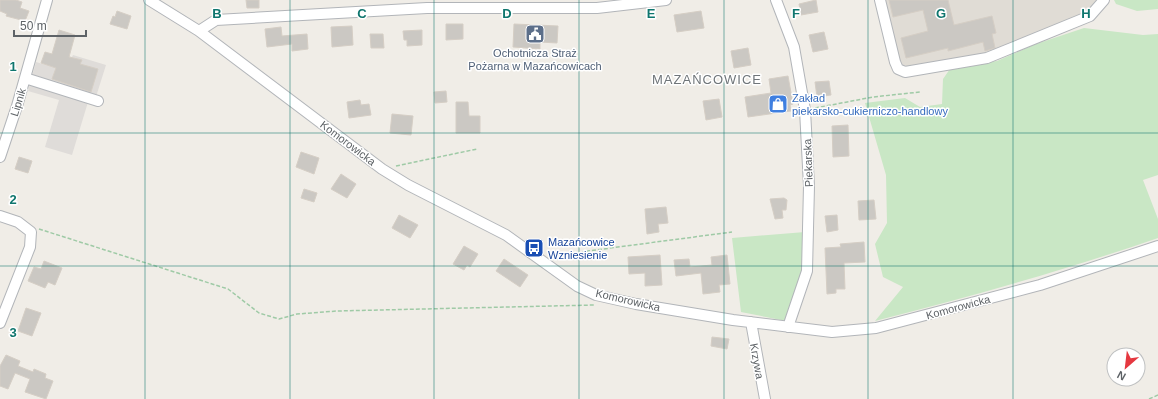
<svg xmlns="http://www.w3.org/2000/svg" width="1158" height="399" font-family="Arial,sans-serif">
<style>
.industrial{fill:#dfdcd9}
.education{fill:#e0dcd5}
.green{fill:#c9e7c5}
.building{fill:#cbc8c3;stroke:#d5cec5}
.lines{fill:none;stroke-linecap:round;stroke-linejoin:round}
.minor-casing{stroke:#b2b5b9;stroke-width:12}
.path{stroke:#9fcaa6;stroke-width:1.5;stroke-dasharray:4 2;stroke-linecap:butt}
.minor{stroke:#fff;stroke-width:10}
.grid{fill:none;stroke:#0f766e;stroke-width:1;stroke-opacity:0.55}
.labels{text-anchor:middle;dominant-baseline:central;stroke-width:3;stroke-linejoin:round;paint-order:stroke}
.service-label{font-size:11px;fill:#4e5e75;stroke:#fff}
.shop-label{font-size:11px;fill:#366cbe;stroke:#fff;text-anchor:start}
.street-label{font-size:11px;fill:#5e6367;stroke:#fff}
.transit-label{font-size:11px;fill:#164399;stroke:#fff;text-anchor:start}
.quarter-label{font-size:13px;letter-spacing:1px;fill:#6f7579;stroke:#fff}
.grid-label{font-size:13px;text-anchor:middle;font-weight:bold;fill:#0f766e;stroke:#fff;stroke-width:3;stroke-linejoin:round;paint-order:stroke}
</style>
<rect width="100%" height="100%" fill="#f0ede7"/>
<!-- industrial -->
<path class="industrial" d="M57,53L72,57L73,55L106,65L94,103L88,102L72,155L45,147L59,100L28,91L36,62L53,67Z"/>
<!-- education -->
<path class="education" d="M884,0H1098L1090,10L1082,15L984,54L909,68L902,66L897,61Z"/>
<!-- green -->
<path class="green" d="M1114,0H1158V9L1137,11L1116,4Z
M1084,28L1143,35L1158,34V175L1143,180L1158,219V238C1065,270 970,297 875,321L903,287L883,277L875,244L887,223L886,175L865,103L905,98L920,107L942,104L943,79L952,66L997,61L1036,44Z
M805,232L802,270L786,321L741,312L732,238Z"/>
<!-- building -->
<path class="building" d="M0,0H16L22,2L20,8L29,11L25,21L6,16L7,14L0,11Z
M246,0H259V8H247Z
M816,0L818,12L801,15L799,4Z
M889,0H948L954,25L992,16L996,33L992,34L995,48L985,51L983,42L948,51V48L906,58L901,38L928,31L923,10L893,17Z
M117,11L131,16L127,29L110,24L113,16L115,17Z
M701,11L704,28L677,32L674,15Z
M446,24H463V39L446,40Z
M514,24L558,26L557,43L540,42V49L513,47Z
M352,26L353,45L332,47L331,27Z
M281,27L282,36L307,34L308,49L292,51V44L267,47L265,29Z
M59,30L75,35L69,57L82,60L80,64L98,69L91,92L52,79L56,68L41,63L45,52L52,54Z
M422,30V45L407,46V40H404L403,31Z
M824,32L828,49L813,52L809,35Z
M370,34H383L384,48H371Z
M748,48L751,65L734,68L731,51Z
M788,76L793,104L790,105L791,111L748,117L745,97L771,93L769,79Z
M829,81L831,95L817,97L815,82Z
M446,91L447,102L435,103L434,92Z
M719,99L722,117L706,120L703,101Z
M360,100L361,105L369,104L371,115L349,118L347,102Z
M456,102H468L469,116H480V133H456Z
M392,114L413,116L411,135L390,133Z
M848,125L849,156L833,157L832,126Z
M301,152L319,158L314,174L296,167Z
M19,157L32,161L28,173L15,169Z
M341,174L356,184L347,198L331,189Z
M304,189L317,193L314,202L301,198Z
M784,198L787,200L786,210H782L783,218L775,219L770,199Z
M874,200L876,219L859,220L858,201Z
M666,207L668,223L658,224L659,232L647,234L645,209Z
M399,215L418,225L410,238L392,228Z
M837,215L838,230L827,232L825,216Z
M864,242L865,262L844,263L845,289H836V293L827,294L825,248L841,247L840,244Z
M464,246L478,254L470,267L467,265L464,270L453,264Z
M660,255L662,285L645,286V273L629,274L628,257Z
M727,255L730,284L719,285L720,292L703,294L701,273L676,276L674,260L689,259L690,267L712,265L711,257Z
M504,259L528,275L520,287L496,271Z
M44,261L62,268L55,285L48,282L45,288L28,281L34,267L41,269Z
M26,308L41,313L32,336L18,331Z
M712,337L729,339L727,349L711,346Z
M6,355L20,361L18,366L33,372L34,369L46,374L45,378L53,381L46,399L25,392L30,379L15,373L8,389L0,386V366Z"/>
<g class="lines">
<defs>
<path id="minor" d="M149,0L199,31L382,169L408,185L506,235L577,286L596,295L636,304L733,320L832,332L876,328L956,307L1040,285L1158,246
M776,0L794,47L805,110L809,186L807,271L788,327
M880,0L895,62L898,69L905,72L987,58L1090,16L1104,0
M199,31L216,20L427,8H597L666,0
M25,78L98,101
M0,157L17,106L47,0
M0,216L18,222L31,232L30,247L0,323
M751,322L765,399"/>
</defs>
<!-- minor casing -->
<use href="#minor" class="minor-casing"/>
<!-- path -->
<path class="path" d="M815,108L873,97L920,92
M396,166L477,149
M39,229L228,289L259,313L279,319L297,314L337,311L594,305
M557,259L588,251L732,232
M1149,399L1158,395"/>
<!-- minor -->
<use href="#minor" class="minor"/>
</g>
<!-- grid -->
<path class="grid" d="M145,0V399M290,0V399M434,0V399M579,0V399M724,0V399M868,0V399M1013,0V399M0,133H1158M0,266H1158"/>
<!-- icons -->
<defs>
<symbol id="civic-square" viewBox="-11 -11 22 22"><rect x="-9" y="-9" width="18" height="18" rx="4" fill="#5c6f8a" stroke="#fff"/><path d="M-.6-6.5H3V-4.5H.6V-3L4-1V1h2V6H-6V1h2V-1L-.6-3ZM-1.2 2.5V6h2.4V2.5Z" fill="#fff"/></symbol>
<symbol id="shop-square" viewBox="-11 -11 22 22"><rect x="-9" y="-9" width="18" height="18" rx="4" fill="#3f7fe0" stroke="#fff"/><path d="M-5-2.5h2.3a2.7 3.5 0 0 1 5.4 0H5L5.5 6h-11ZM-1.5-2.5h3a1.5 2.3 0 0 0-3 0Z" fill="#fff"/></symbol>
<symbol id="bus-square" viewBox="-11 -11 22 22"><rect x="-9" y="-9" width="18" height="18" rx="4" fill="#1a4fb4" stroke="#fff"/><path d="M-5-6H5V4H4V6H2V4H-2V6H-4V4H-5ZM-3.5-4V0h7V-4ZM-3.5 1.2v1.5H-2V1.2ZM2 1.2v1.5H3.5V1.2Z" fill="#fff"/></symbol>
</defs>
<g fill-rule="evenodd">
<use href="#civic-square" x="524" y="23" width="22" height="22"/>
<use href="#shop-square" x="767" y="93" width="22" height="22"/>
<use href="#bus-square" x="523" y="237" width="22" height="22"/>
</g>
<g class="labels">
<!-- service labels -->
<g class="service-label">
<text x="535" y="53">Ochotnicza Straż<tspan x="535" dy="13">Pożarna w Mazańcowicach</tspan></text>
</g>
<!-- shop labels -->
<g class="shop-label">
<text x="792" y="98">Zakład<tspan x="792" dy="13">piekarsko-cukierniczo-handlowy</tspan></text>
</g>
<!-- street labels -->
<g class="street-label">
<text transform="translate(18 102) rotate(-73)">Lipnik</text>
<text transform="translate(348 143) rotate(37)">Komorowicka</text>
<text transform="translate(808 163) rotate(-92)">Piekarska</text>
<text transform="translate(628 300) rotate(13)">Komorowicka</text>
<text transform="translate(958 307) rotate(-15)">Komorowicka</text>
<text transform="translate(757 361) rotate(80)">Krzywa</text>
</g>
<!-- transit labels -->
<g class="transit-label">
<text x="548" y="242">Mazańcowice<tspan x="548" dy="13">Wzniesienie</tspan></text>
</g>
<!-- quarter labels -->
<g class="quarter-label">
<text x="707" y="79">MAZAŃCOWICE</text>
</g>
</g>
<g class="grid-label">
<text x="217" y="18">B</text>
<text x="362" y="18">C</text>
<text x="507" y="18">D</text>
<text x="651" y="18">E</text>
<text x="796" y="18">F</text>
<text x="941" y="18">G</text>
<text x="1086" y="18">H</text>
<text x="13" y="71">1</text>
<text x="13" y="204">2</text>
<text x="13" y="337">3</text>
</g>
<!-- north arrow -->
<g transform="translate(1126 367) rotate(208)"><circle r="19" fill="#ffffff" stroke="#bfc1c2"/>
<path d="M0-3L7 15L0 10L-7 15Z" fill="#e53840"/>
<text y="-6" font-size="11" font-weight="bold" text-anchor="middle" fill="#5e6367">N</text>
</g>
<!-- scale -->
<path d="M14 30v6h72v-6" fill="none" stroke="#5e6367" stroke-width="2"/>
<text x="20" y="30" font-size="12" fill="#5e6367" stroke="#ffffff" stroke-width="3" paint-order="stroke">50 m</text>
</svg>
